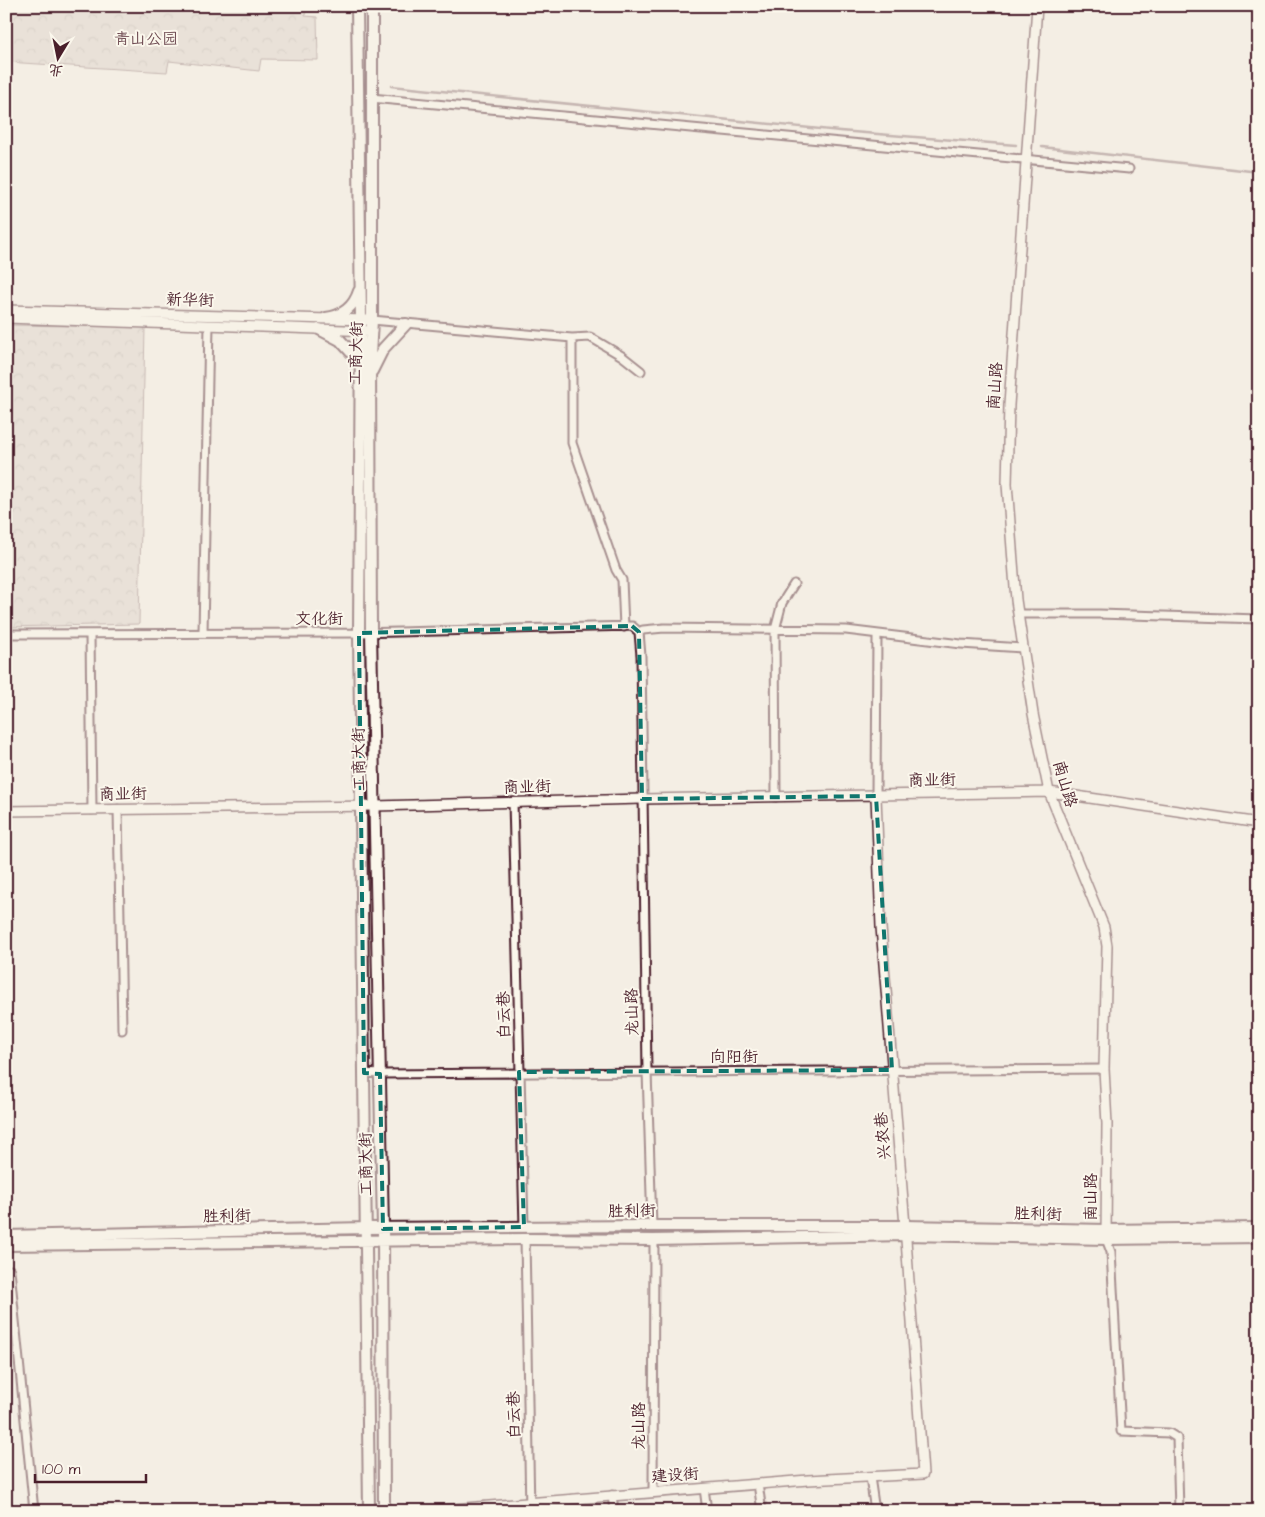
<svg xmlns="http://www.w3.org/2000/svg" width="1265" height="1517" font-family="'Architects Daughter','LXGW WenKai TC',sans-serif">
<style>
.park{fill:url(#park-crowns);stroke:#92787a}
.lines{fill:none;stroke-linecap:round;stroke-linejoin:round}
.stream{stroke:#8d7174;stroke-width:2.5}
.street-casing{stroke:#4a1f2b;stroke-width:11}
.secondary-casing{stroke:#4a1f2b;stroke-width:12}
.primary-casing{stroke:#4a1f2b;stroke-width:14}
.street{stroke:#fbf7ec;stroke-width:7}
.secondary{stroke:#fbf7ec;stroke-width:9}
.primary{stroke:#fbf7ec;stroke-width:10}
.marked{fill:none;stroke:#0f766e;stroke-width:4;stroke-dasharray:10 6;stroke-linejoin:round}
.labels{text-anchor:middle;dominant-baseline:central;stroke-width:4;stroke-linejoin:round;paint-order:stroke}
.park-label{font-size:16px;fill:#6e4b52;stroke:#fbf7ec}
.street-label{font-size:16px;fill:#4a1f2b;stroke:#fbf7ec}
</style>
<defs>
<pattern id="park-crowns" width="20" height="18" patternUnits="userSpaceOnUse" patternTransform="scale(1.25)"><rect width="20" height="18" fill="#dbd0c9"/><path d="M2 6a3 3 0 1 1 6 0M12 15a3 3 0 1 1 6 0" fill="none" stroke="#bdb2ad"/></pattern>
</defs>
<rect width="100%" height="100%" fill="#f4eee4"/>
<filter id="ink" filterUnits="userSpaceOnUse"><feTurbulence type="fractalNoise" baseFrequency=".02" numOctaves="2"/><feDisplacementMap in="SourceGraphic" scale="10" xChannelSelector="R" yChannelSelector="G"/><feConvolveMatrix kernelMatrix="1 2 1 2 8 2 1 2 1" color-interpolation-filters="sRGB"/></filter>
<g filter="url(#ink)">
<!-- park -->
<path class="park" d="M6,6H306L305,16L317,17L318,60L261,59L259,71L169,61L167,72L6,62Z
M6,325L145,327L139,624L6,627Z"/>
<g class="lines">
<!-- stream -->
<path class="stream" d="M391,86L840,131L1016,145
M1042,147L1259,172"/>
<defs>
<path id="street" d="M371,98L1129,169
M372,320L572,338L590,337L622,356L641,371
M572,338V443L616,570L622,580L624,627
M1018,614H1099L1259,619
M639,632L643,630L664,628L846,630L961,644L1023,648
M203,633L209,325
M6,634L359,633L632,626L639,632L641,656L647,1071L652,1226
M90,634L92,810
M876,796L877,634
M776,797L775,630L782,603L794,584
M513,802L524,1227
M118,809L122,1030
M364,1073L380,1074L1104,1069
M525,1239L530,1511
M1106,1239L1111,1252L1121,1431L1169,1433L1177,1438L1179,1511
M10,1270L34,1511
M870,1477L875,1511
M758,1484L762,1511
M704,1488L707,1511
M653,1492L654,1240
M612,1495L614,1511"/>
<path id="secondary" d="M1037,6L1009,405L1007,484L1016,600L1033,714L1049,792L1104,927L1107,946L1104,1069L1107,1124L1106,1236
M6,310L367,320
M6,318L372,331
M6,811L375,806L642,799L1049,792L1259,823
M429,1511L808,1480L923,1474L905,1226L881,927L876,796"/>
<path id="primary" d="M357,6L361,319L359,633L369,1511
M372,6V320L370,356L371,632L383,1229L384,1511
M326,318C342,316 354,307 359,291
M319,329L340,340L359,361
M372,371L383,349L406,324
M6,1236L366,1228L652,1226H905L1106,1230L1259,1228
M6,1245L525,1239L654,1240L905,1235L1106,1239L1259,1237"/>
</defs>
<!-- street casing -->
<use href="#street" class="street-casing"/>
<!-- secondary casing -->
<use href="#secondary" class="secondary-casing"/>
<!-- primary casing -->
<use href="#primary" class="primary-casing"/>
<!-- street -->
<use href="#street" class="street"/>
<!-- secondary -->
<use href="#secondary" class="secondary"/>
<!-- primary -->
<use href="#primary" class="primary"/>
</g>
</g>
<!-- marked area -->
<path d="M0 0H1265V1517H0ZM632,626L639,632L642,799L876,796L892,1070L519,1072L524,1227L383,1229L380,1074L364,1073L359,633Z" fill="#f4eee4" fill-opacity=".55" fill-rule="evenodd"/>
<path class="marked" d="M632,626L639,632L642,799L876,796L892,1070L519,1072L524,1227L383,1229L380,1074L364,1073L359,633Z"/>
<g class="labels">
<!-- park labels -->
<g class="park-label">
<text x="146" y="39">青山公园</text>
</g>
<!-- street labels -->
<g class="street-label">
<text transform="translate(190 300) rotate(1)">新华街</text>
<text transform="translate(356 353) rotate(-88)">工商大街</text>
<text transform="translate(995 386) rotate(-86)">南山路</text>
<text x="319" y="619">文化街</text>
<text transform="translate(359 759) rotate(-91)">工商大街</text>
<text transform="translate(932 780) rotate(-1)">商业街</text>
<text transform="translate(1065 784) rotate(74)">南山路</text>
<text transform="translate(527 787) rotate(-2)">商业街</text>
<text transform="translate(123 794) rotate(-1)">商业街</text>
<text transform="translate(632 1012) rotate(-91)">龙山路</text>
<text transform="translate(504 1015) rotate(-91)">白云巷</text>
<text x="734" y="1057">向阳街</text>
<text transform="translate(883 1136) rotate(-95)">兴农巷</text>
<text transform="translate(366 1164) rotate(-91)">工商大街</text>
<text transform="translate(1091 1197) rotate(-90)">南山路</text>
<text transform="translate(632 1211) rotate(-1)">胜利街</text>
<text transform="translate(1038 1214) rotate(1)">胜利街</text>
<text transform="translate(227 1216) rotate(-1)">胜利街</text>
<text transform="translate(514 1415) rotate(-91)">白云巷</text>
<text transform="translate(639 1426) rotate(-90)">龙山路</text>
<text transform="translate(675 1475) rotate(-4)">建设街</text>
</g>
</g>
<!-- margin -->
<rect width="1265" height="1517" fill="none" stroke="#fbf7ec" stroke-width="25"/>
<rect x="12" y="12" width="1240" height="1492" fill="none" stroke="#4a1f2b" stroke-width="2" filter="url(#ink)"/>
<!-- north arrow -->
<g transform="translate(58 58) rotate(190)" stroke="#fbf7ec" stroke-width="4" paint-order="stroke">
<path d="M0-4L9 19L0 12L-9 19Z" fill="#4a1f2b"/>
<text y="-8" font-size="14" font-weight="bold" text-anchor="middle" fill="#4a1f2b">北</text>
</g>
<!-- scale -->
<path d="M35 1474v8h111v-8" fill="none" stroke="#4a1f2b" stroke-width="2.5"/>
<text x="42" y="1474" font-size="15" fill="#4a1f2b" stroke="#fbf7ec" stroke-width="4" paint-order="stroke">100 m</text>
</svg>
